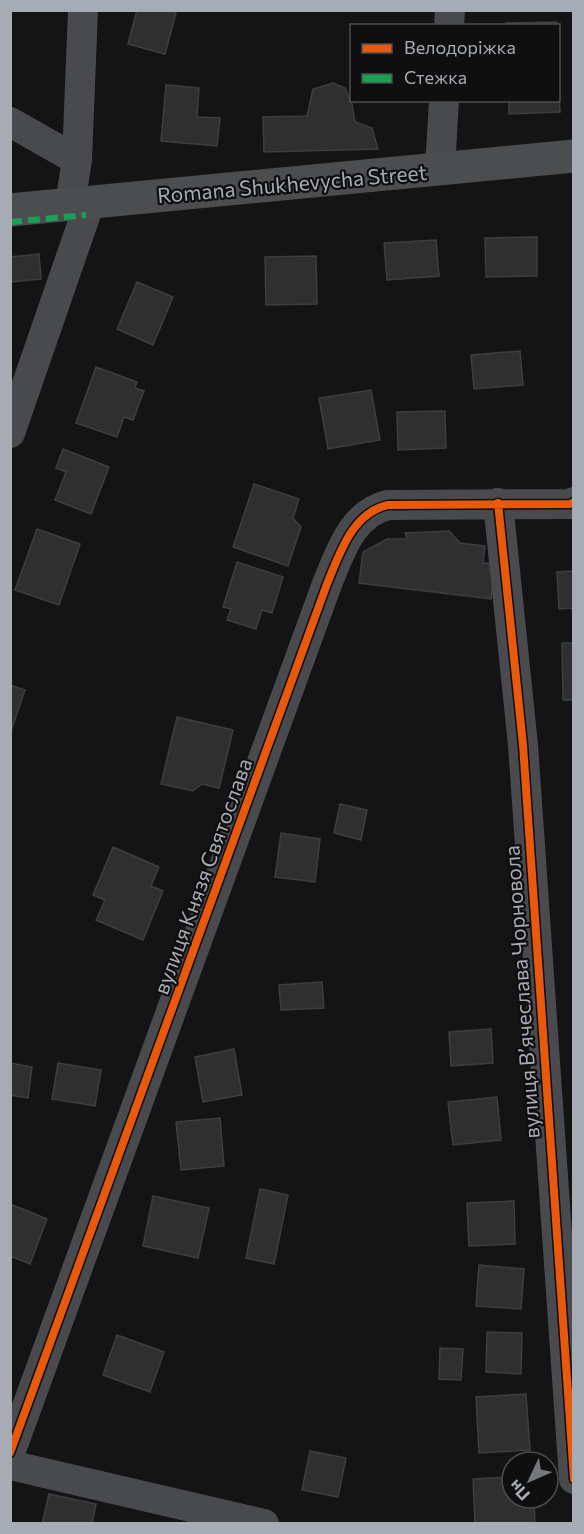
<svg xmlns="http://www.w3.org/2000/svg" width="584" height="1534" font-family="Commissioner,sans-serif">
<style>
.building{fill:#2f2f30;stroke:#3d3e41;stroke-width:1.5}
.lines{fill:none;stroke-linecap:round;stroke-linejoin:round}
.minor{stroke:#494a4d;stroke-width:30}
.major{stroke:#4b4d4f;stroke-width:33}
.quiet{stroke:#1a9f57;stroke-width:6;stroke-dasharray:12 6;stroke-linecap:butt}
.cycleway-casing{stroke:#0f0f10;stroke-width:11}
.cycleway{stroke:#e8590c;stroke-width:8}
.labels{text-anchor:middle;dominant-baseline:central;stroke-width:4.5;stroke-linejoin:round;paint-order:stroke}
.street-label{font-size:21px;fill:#a7acb4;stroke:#0f0f10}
</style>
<rect width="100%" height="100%" fill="#141415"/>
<!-- building -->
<path class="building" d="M137,10H166L176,13L165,54L128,44Z
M557,22V26H506V23Z
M558,80L560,112L509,114V100H558Z
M333,83L345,88L352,104L355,122L372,128L378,149L264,152L263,117L307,116L313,89Z
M166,85L199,88L197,117L220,118L217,146L161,141Z
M537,237V276L486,277L485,238Z
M436,240L439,276L387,280L384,243Z
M39,254L41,279L10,282V257Z
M316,256L317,304L266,305L265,257Z
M137,282L173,297L153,345L117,329Z
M520,351L523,385L474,389L471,355Z
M96,367L137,382L135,388L144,391L133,420L124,417L117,437L76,423Z
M371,390L380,440L328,449L319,398Z
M445,411L446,448L398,450L397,412Z
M63,449L109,467L91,514L55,500L66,472L56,468Z
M254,484L299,499L293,518L301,527L288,566L233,547Z
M37,529L80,544L59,605L15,590Z
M449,531L460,543L485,546L483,563L495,564L491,599L359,583L363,552L387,539H407L405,533Z
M237,562L283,577L272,613L262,610L256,629L227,620L231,609L223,607Z
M574,571V616H573L572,608L559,609L557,572Z
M562,643H574V700H563Z
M10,685L25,690L10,734Z
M177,717L233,730L219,788L202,784L193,791L161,784Z
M340,804L367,810L361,840L334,833Z
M281,833L320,839L315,882L275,877Z
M113,847L159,867L151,886L163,891L143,940L96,920L105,900L93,895Z
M322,982L324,1008L281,1010L279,985Z
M491,1029L493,1063L451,1066L449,1032Z
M234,1049L242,1095L203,1102L195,1057Z
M10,1063L32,1067L28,1098L10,1095Z
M58,1063L101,1070L95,1106L52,1099Z
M497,1097L501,1140L453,1145L448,1102Z
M220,1118L224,1166L181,1170L176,1122Z
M260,1189L288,1195L274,1264L246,1258Z
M153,1196L209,1208L198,1258L143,1246Z
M514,1201L515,1244L469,1246L467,1203Z
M10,1204L47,1219L30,1264L10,1256Z
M479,1265L524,1269L521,1309L476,1306Z
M487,1332L522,1333L521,1374L486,1372Z
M117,1335L164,1352L150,1392L103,1375Z
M440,1348L463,1349L461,1380L439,1379Z
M526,1394L530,1450L479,1453L476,1397Z
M310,1451L346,1458L338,1497L302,1490Z
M512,1477V1498H534L535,1524H475L473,1479Z
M49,1494L96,1504L92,1524H42Z"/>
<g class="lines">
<!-- minor -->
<path class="minor" d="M449,26L450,10
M10,122L77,160
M440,169L444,100
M70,204L77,160L83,10
M10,433L90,202
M498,503L523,745L574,1479
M10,1453L327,584C340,553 352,513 388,505L570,504L574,502
M10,1465L264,1524"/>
<!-- major -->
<path class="major" d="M10,210L574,156"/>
<!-- quiet -->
<path class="quiet" d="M10,222L86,215"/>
<defs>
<path id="cycleway" d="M498,503L523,745L574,1479
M10,1453L327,584C340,553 352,513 388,505L570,504L574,502"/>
</defs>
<!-- cycleway casing -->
<use href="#cycleway" class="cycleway-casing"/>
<!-- cycleway -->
<use href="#cycleway" class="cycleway"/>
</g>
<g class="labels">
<!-- street labels -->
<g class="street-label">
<text transform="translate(292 183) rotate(-5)">Romana Shukhevycha Street</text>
<text transform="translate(202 876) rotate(-70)">вулиця Князя Святослава</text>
<text transform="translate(521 992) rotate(-94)">вулиця Вʼячеслава Чорновола</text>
</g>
</g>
<!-- border -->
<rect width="584" height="1534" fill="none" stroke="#a7acb4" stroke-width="24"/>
<!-- legend -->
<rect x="350" y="24" width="210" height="78" fill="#0f0f10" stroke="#4c4e52" stroke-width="1.5"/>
<rect x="362" y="44" width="30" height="9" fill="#e8590c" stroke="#4c4e52" stroke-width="1.5"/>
<text x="404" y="54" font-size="18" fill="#a7acb4">Велодоріжка</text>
<rect x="362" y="74" width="30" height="9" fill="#1a9f57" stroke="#4c4e52" stroke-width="1.5"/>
<text x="404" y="84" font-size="18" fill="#a7acb4">Стежка</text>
<!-- north arrow -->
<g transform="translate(530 1480) rotate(226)"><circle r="28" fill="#0f0f10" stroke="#4c4e52" stroke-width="1.5"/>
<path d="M0-4.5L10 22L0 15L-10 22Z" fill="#74777c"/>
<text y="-9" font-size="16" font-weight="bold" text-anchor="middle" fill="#a7acb4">Пн</text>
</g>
</svg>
